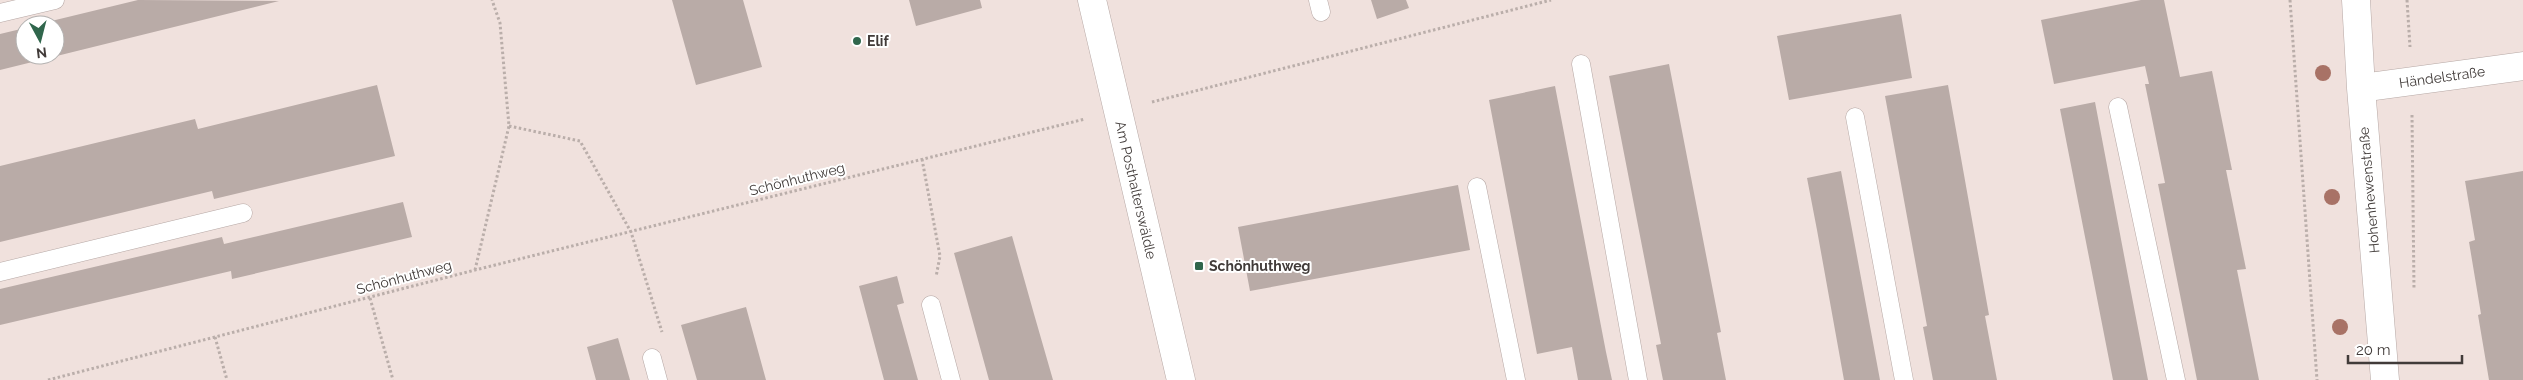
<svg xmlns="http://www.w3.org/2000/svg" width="2523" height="380" font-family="Raleway,sans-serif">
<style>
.building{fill:#b9aba7}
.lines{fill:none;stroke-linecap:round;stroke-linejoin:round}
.lane-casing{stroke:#b6a8a5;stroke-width:19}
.street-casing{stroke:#b6a8a5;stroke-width:29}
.path{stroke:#baaeaa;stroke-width:3;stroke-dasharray:2.5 2.5;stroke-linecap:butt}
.lane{stroke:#fff;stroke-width:18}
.street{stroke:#fff;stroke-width:28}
.tree{fill:#a87266}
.poi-dot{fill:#30664c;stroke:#fff;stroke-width:2}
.labels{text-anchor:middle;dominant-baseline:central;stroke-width:4;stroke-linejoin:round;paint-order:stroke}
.poi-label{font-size:14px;font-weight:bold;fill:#413b39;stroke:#fff;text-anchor:start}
.street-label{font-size:14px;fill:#413b39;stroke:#fff}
</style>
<rect width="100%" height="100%" fill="#f0e1dd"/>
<!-- building -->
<path class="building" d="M138,0L279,1L0,70V34L25,28V55H55V25L39,24Z
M672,0H743L762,67L696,85Z
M909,0H980L982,8L916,26Z
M1371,0H1406L1409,8L1377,19Z
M2141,0H2164L2180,77L2212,71L2232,170H2226L2246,269L2237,270L2259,380H2197L2158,184L2165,183L2145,84H2149L2145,66L2054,84L2041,20Z
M1901,14L1912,78L1789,100L1777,36Z
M1669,64L1721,332L1717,333L1726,380H1663L1656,345L1661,344L1609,76Z
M377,85L395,156L214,199L212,191L0,242V166L195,119L198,129Z
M1948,85L1989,315L1985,316L1997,380H1933L1923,327L1927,326L1885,96Z
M1555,86L1606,352L1612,380H1578L1572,347L1537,354L1489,100Z
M2095,102L2131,292L2148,380H2113L2060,109Z
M1841,171L1851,224L1880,380H1844L1817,230L1807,178Z
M2523,171V380H2489L2478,315L2481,314L2469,242L2475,240L2465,181Z
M1458,185L1470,250L1250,291L1238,227Z
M403,202L412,237L232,279L231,271L0,325V289L222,237L224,244Z
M1012,236L1034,314L1053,380H989L954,253Z
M897,276L904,303L897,305L918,380H884L859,286Z
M746,307L766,380H697L681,325Z
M618,338L630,380H596L587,347Z"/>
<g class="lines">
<defs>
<path id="lane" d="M1318,0L1321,12
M0,13L55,0
M1581,64L1638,380
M2118,107L2176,380
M1855,117L1904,380
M1477,187L1516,380
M0,272L243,213
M931,305L951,380
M652,358L658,380"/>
<path id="street" d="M1092,0L1181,380
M2356,0L2361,88L2385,380
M2361,88L2523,66"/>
</defs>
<!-- lane casing -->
<use href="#lane" class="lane-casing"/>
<!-- street casing -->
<use href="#street" class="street-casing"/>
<!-- path -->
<path class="path" d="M2290,0L2317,380
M2407,0L2410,47
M1152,102L1551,0
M2412,115L2414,289
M509,126L580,141L631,232L662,332
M922,159L940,256L936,277
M475,270L509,126L500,23L492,0
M370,298L393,380
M215,337L227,380
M48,380L475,270L1085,119"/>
<!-- lane -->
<use href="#lane" class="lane"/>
<!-- street -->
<use href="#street" class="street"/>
</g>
<!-- trees -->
<g class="tree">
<circle cx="2323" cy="73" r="8"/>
<circle cx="2332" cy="197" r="8"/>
<circle cx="2340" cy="327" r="8"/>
</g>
<!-- markers -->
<g class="poi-dot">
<circle cx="857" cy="41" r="5"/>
<rect x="1194" y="261" width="10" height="10" rx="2.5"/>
</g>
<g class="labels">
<!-- poi labels -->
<g class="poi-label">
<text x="867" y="41">Elif</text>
<text x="1209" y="266">Schönhuthweg</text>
</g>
<!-- street labels -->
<g class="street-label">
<text transform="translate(2442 77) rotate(-8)">Händelstraße</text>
<text transform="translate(797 179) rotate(-14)">Schönhuthweg</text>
<text transform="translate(1136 190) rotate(77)">Am Posthalterswäldle</text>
<text transform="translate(2369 190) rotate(-95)">Hohenhewenstraße</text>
<text transform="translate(404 277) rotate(-15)">Schönhuthweg</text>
</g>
</g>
<!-- north arrow -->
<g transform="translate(40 40) rotate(173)"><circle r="24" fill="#ffffff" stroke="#b3b1b0"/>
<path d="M0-4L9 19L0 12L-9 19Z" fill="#30664c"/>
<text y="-8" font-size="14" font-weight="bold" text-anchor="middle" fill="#413b39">N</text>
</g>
<!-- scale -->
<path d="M2348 355v8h114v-8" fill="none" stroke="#413b39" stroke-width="2.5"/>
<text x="2356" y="355" font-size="15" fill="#413b39" stroke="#ffffff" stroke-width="4" paint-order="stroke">20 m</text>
</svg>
